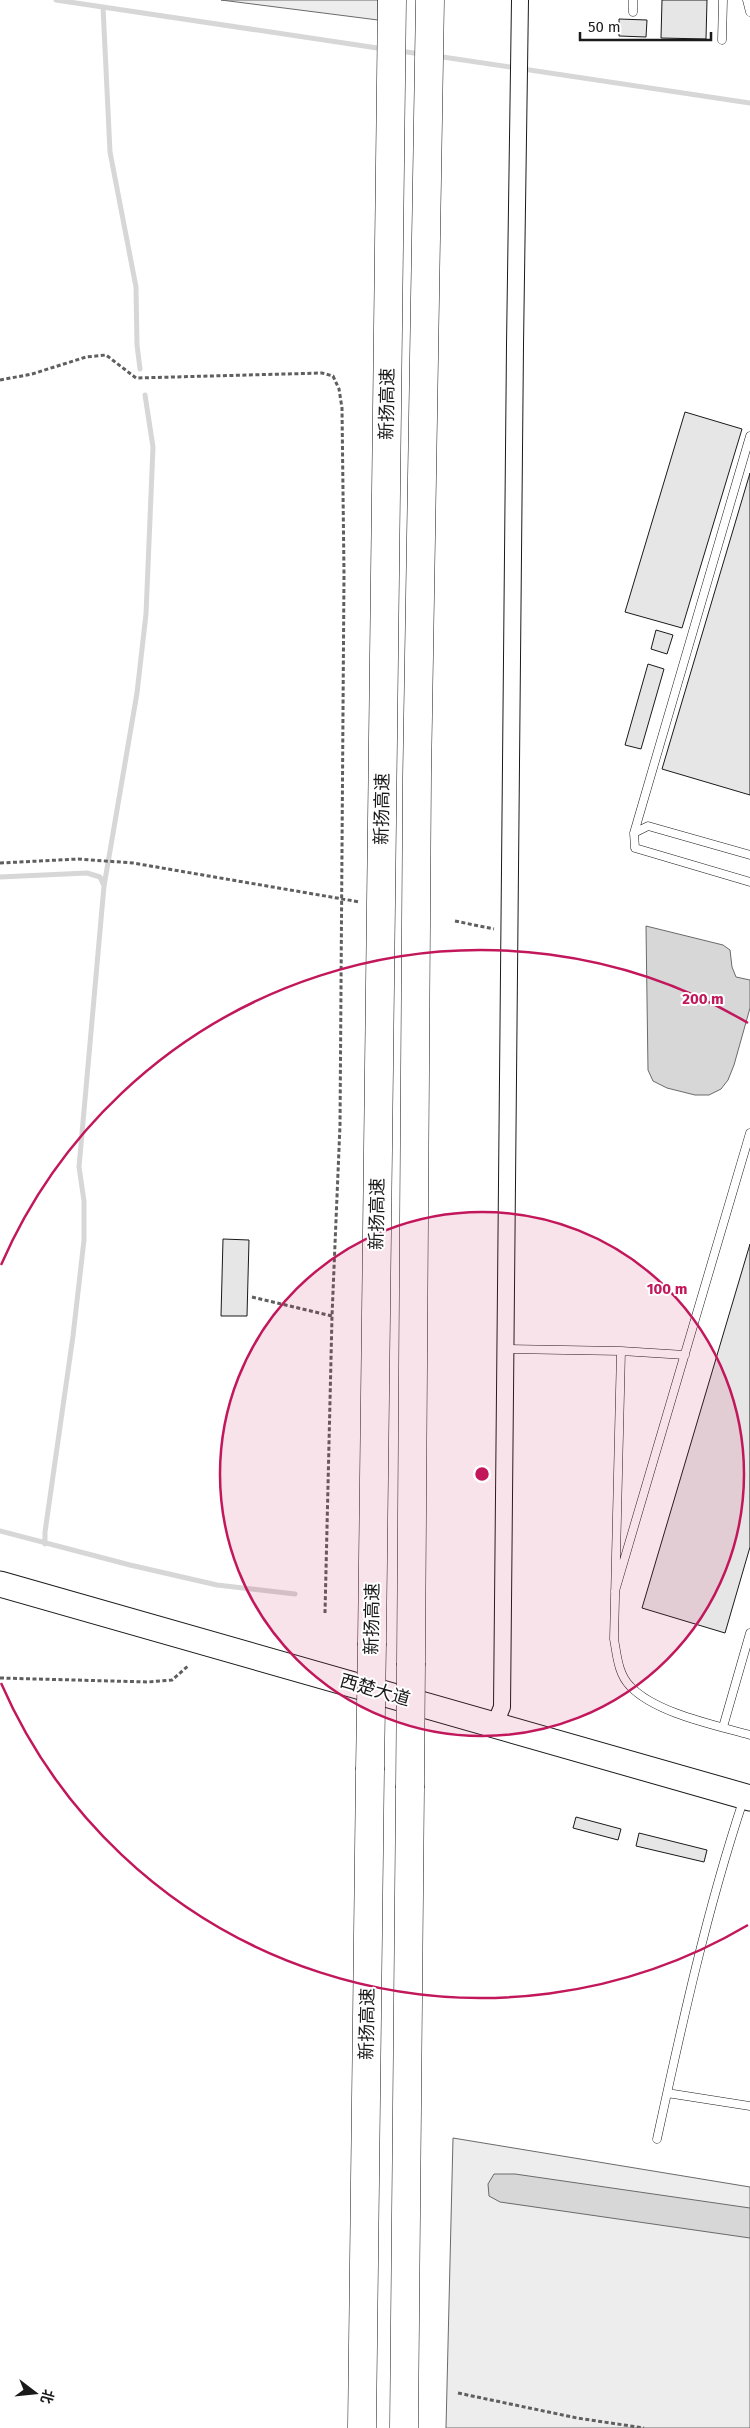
<svg xmlns="http://www.w3.org/2000/svg" width="750" height="2428" font-family="'Fira Sans','Noto Sans SC',sans-serif">
<style>
.built{fill:#ededed;stroke:#6a6a6a}
.water{fill:#d7d7d7;stroke:#6a6a6a}
.lines{fill:none;stroke-linecap:round;stroke-linejoin:round}
.stream{stroke:#d7d7d7;stroke-width:5}
.building{fill:#e6e6e6;stroke:#1a1a1a}
.service-casing{stroke:#1a1a1a;stroke-width:9}
.minor-casing{stroke:#1a1a1a;stroke-width:18}
.primary-casing{stroke:#1a1a1a;stroke-width:27}
.motorway-casing{stroke:#1a1a1a;stroke-width:29}
.path{stroke:#5f5f5f;stroke-width:3;stroke-dasharray:4 2.5;stroke-linecap:butt}
.service{stroke:#fff;stroke-width:8}
.minor{stroke:#fff;stroke-width:16}
.primary{stroke:#fff;stroke-width:25}
.motorway{stroke:#fff;stroke-width:28}
.motorway-bridge-casing{stroke:#1a1a1a;stroke-width:29;stroke-linecap:butt}
.motorway-bridge{stroke:#fff;stroke-width:28}
.ring{fill:none;stroke:#c2185b;stroke-width:2.5}
.labels{text-anchor:middle;dominant-baseline:central;stroke-width:4;stroke-linejoin:round;paint-order:stroke}
.street-label{font-size:18px;fill:#1a1a1a;stroke:#fff}
.centre{fill:#c2185b;stroke:#fff;stroke-width:2.5}
.ring-label{font-size:15px;text-anchor:middle;font-weight:bold;fill:#c2185b;stroke:#fff;stroke-width:4;stroke-linejoin:round;paint-order:stroke}
</style>
<rect width="100%" height="100%" fill="#fff"/>
<!-- built -->
<path class="built" d="M221,0H378V20Z
M453,2138L750,2187V2428H446Z"/>
<!-- water -->
<path class="water" d="M646,926L723,945L730,950L732,967L736,977L750,980V1008L734,1065L728,1080L721,1089L709,1095H695L667,1088L653,1081L648,1070Z
M494,2174H515L750,2208V2238L500,2202L489,2196L488,2184Z"/>
<g class="lines">
<!-- stream -->
<path class="stream" d="M56,0L384,49
M103,7L110,152L136,287L137,345L140,369
M399,51L421,54
M436,56L750,103
M0,877L87,873L100,877L104,886
M0,1531L130,1565L217,1585L295,1594
M45,1544V1532L73,1336L84,1240V1201L79,1167L104,886L137,693L146,614L153,447L145,395"/>
</g>
<!-- building -->
<path class="building" d="M662,0H707L706,39L661,38Z
M619,19L647,20L646,37L619,36Z
M685,412L742,429L682,628L625,612Z
M750,473V795L662,769Z
M656,630L673,635L667,654L651,649Z
M648,664L664,669L641,749L625,745Z
M223,1239L249,1240L247,1316H221Z
M750,1244V1547L725,1633L642,1608Z
M576,1817L621,1829L618,1840L573,1828Z
M639,1833L707,1850L704,1862L636,1846Z"/>
<g class="lines">
<defs>
<path id="service" d="M747,0L750,12
M633,12V0
M722,40L723,0
M634,833L750,436
M750,855L648,826L634,833L635,848L750,882
M506,1349L621,1351L685,1355
M621,1351L614,1639C617,1655 618,1674 630,1686C655,1713 715,1725 750,1735
M615,1591L750,1133
M723,1727L750,1633
M667,2093L750,2106
M657,2139C682,2024 706,1913 743,1801"/>
<path id="minor" d="M495,1724L502,1707L515,345L520,0"/>
<path id="primary" d="M0,1584L750,1798"/>
<path id="motorway" d="M372,1643L392,0
M411,1663L417,776L430,0
M362,2428L370,1770
M404,2428L410,1788"/>
</defs>
<!-- service casing -->
<use href="#service" class="service-casing"/>
<!-- minor casing -->
<use href="#minor" class="minor-casing"/>
<!-- primary casing -->
<use href="#primary" class="primary-casing"/>
<!-- motorway casing -->
<use href="#motorway" class="motorway-casing"/>
<!-- path -->
<path class="path" d="M0,380L32,374L86,357L106,355L136,378L322,373L333,376L339,389L342,408L344,574L340,1125L332,1316L325,1613
M0,863L78,859L133,863L360,902
M455,921L494,929
M252,1297L332,1316
M0,1678L148,1682L172,1680L188,1666
M458,2393L577,2418L644,2428"/>
<!-- service -->
<use href="#service" class="service"/>
<!-- minor -->
<use href="#minor" class="minor"/>
<!-- primary -->
<use href="#primary" class="primary"/>
<!-- motorway -->
<use href="#motorway" class="motorway"/>
<defs>
<path id="motorway-bridge" d="M370,1770L372,1643
M410,1788L411,1663"/>
</defs>
<!-- motorway-bridge casing -->
<use href="#motorway-bridge" class="motorway-bridge-casing"/>
<!-- motorway-bridge -->
<use href="#motorway-bridge" class="motorway-bridge"/>
</g>
<!-- distance rings -->
<circle cx="482" cy="1474" r="262" fill="#c2185b" fill-opacity=".12"/>
<g class="ring">
<circle cx="482" cy="1474" r="262"/>
<path d="M748 1925A524 524 0 0 1 1 1683M1 1265A524 524 0 0 1 748 1023"/>
</g>
<g class="labels">
<!-- street labels -->
<g class="street-label">
<text transform="translate(387 404) rotate(-89)">新扬高速</text>
<text transform="translate(382 809) rotate(-89)">新扬高速</text>
<text transform="translate(377 1214) rotate(-89)">新扬高速</text>
<text transform="translate(372 1619) rotate(-89)">新扬高速</text>
<text transform="translate(375 1690) rotate(16)">西楚大道</text>
<text transform="translate(367 2024) rotate(-89)">新扬高速</text>
</g>
</g>
<circle cx="482" cy="1474" r="8" class="centre"/>
<g class="ring-label">
<text x="703" y="1004">200 m</text>
<text x="667" y="1294">100 m</text>
</g>
<!-- north arrow -->
<g transform="translate(35 2393) rotate(106)" stroke="#ffffff" stroke-width="4" paint-order="stroke">
<path d="M0-4L9 19L0 12L-9 19Z" fill="#1a1a1a"/>
<text y="-8" font-size="14" font-weight="bold" text-anchor="middle" fill="#1a1a1a">北</text>
</g>
<!-- scale -->
<path d="M580 32v8h131v-8" fill="none" stroke="#1a1a1a" stroke-width="2.5"/>
<text x="588" y="32" font-size="15" fill="#1a1a1a" stroke="#ffffff" stroke-width="4" paint-order="stroke">50 m</text>
</svg>
